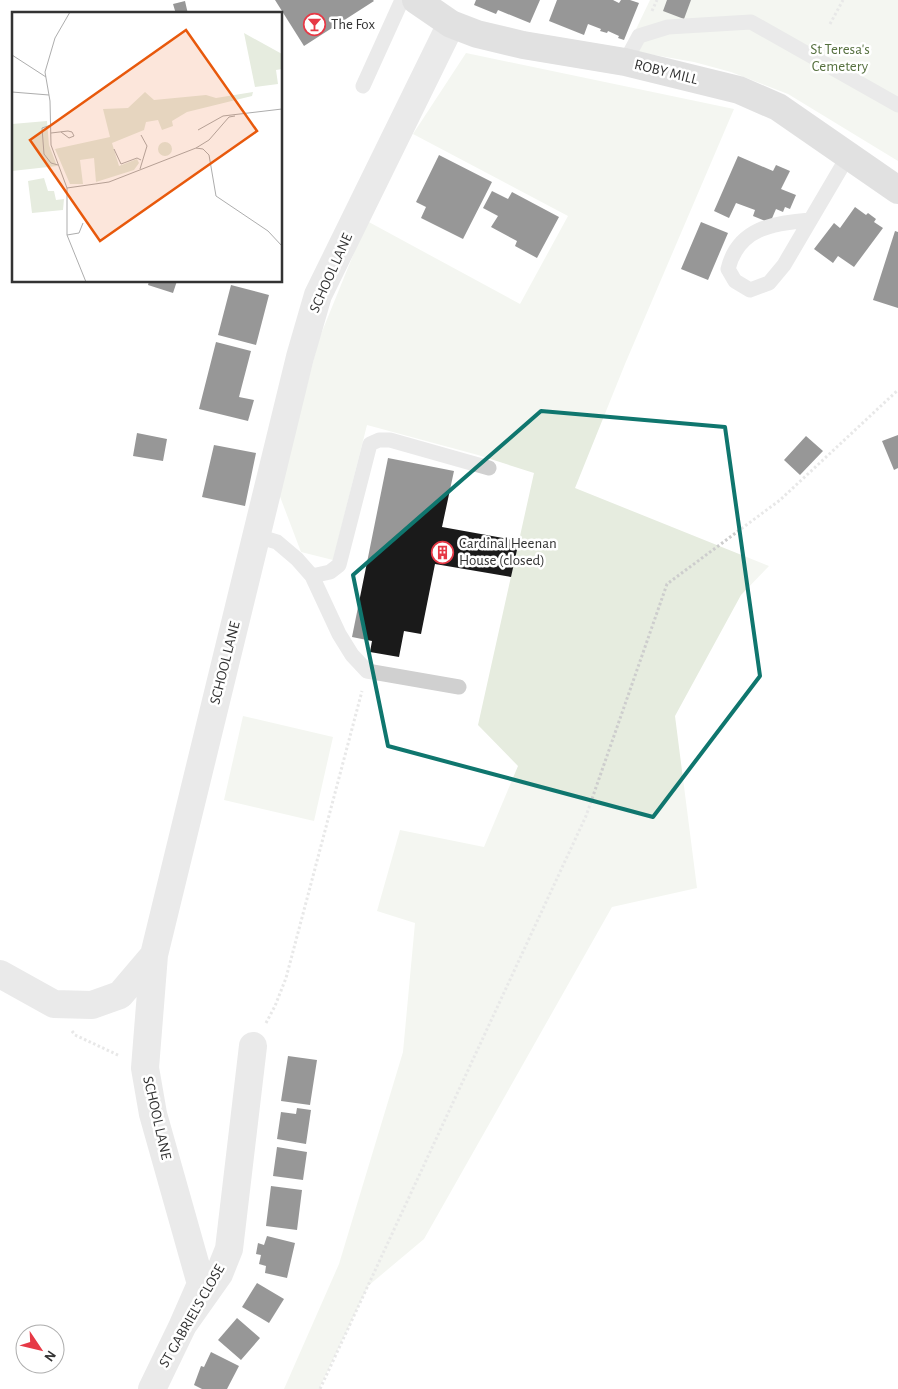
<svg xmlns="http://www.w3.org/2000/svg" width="898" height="1389" font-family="'Alegreya Sans',sans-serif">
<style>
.green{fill:#e6ecdf}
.building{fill:#1a1a1a}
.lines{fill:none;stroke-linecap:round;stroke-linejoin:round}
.path{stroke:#cdcdcd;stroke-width:3;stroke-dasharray:2.5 2.5;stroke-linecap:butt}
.lane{stroke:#d0d0d0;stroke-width:15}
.street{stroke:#d0d0d0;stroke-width:28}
.secondary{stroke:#bdbdbd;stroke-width:28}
.marked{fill:none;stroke:#0f766e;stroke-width:4;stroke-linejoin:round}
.labels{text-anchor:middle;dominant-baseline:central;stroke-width:5;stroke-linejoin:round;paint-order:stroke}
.poi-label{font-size:15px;fill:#333;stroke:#fff;text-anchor:start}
.park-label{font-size:15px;fill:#56703f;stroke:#fff}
.street-label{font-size:15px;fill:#333;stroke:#fff}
.inset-road{fill:none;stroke:#adadad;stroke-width:1}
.view{fill:#e8590c;fill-opacity:0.15;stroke:#e8590c;stroke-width:2.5}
.inset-edge{fill:none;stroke:#333;stroke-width:2.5}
</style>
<rect width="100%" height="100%" fill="#fff"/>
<!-- green -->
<path class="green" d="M650,0H898V161L788,94L731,72L694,62L626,50Z
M466,53L734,109L625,364L575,488L769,566L741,595L675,716L697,888L612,907L424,1239L368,1286L319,1389H284L339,1264L403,1052L415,923L377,911L400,830L484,847L518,766L478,725L534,473L478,455L367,425L333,560L301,552L279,494L319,339L367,221L520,304L568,216L413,134Z
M243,716L333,737L314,821L224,800Z"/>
<!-- building -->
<path class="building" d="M275,0H373L374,1L304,46Z
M476,0H540L530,23L498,10L496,14L474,5Z
M557,0H613L619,3L621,0H630L639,3L624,40L618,38L619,36L608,31L607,33L600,31L601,29L588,24L584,35L549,21Z
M667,0H691L684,19L663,11Z
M185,1L188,14H176L173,4Z
M439,155L492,182L463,239L421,218L426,207L416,202Z
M738,156L773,171L776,165L790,171L781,189L796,195L790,209L785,207L783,212L776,209L770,223L753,216L755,210L736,203L729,218L714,211Z
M492,191L508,199L512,192L559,217L537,258L515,246L517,241L491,227L498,216L483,208Z
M855,207L866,215L868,213L876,219L874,222L883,228L854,267L838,256L833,263L814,249L834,223L840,228Z
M701,222L728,233L708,280L681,269Z
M895,231L898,232V308L873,300Z
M149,281H177L173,293L148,285Z
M231,285L269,295L256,345L218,335Z
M216,342L251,351L239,397L254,400L248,421L199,409Z
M137,433L167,439L163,461L133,456Z
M898,435V468L894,470L882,441Z
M806,436L823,451L800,475L784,460Z
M214,445L256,453L245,506L202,497Z
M388,458L454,471L442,527L519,541L511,577L435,564L421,634L404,631L399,657L370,652L372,641L352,637Z
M288,1056L317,1060L310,1105L281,1101Z
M297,1108L311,1110L306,1144L277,1139L281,1112L296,1114Z
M277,1147L307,1152L303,1180L273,1176Z
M271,1186L302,1190L297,1230L266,1226Z
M267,1236L295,1243L287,1278L265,1273L266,1266L259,1264L261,1255L256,1254L258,1243L264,1245Z
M257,1283L284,1299L269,1323L242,1307Z
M237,1318L260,1338L241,1360L218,1340Z
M211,1352L239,1366L227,1389H202L194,1385L201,1366L204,1367Z"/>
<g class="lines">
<!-- path -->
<path class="path" d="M652,11L657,0
M830,24L843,0
M266,1023L275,1006L286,978L362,691
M72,1031L75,1035L120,1056
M320,1389L586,816L667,584L780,500L898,390"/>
<!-- lane -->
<path class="lane" d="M625,62L639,36L668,27L751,22L898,105
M363,86L402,0
M810,220C773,223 738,228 728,269L735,281L750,290L769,283L784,265L848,156
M257,536L277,542L297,559L312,576L339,634L352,655L367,671L459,687
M312,576L330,572L339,565L370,444L379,440H390L489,468"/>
<!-- street -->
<path class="street" d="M0,974L54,1004L92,1005L120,995L154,955
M183,1325L201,1284L153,1114L145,1068L154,955L300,357L318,295L451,24
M152,1389L183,1325L219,1274L229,1249L253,1046"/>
<!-- secondary -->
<path class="secondary" d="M416,0L451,24L477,34L523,45L625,62L739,90L778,107L898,190"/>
</g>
<!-- marked area -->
<path d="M0 0H898V1389H0ZM541,411L725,427L760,676L653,817L388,746L353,575Z" fill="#fff" fill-opacity=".55" fill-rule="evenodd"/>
<path class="marked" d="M541,411L725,427L760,676L653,817L388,746L353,575Z"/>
<!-- icons -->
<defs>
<symbol id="bar-ring" viewBox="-11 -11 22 22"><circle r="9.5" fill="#fff" stroke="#e63946" stroke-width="1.5"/><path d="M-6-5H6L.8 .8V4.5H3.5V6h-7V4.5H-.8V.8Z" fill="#e63946"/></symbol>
<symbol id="building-ring" viewBox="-11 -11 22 22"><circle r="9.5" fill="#fff" stroke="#e63946" stroke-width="1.5"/><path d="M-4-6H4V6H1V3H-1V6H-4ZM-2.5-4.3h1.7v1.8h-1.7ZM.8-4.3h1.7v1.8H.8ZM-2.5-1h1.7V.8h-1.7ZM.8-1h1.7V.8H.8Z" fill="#e63946"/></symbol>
</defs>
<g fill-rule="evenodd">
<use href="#bar-ring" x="302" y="12" width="25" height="25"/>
<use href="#building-ring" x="430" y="540" width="25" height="25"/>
</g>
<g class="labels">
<!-- poi labels -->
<g class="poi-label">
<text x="331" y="24">The Fox</text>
<text x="459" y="543">Cardinal Heenan<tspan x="459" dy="17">House (closed)</tspan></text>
</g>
<!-- park labels -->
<g class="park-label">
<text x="840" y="49">St Teresa's<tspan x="840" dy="17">Cemetery</tspan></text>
</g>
<!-- street labels -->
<g class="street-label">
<text transform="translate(666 72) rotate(14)">ROBY MILL</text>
<text transform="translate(331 273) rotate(-66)">SCHOOL LANE</text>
<text transform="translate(225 663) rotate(-76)">SCHOOL LANE</text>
<text transform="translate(157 1118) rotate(77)">SCHOOL LANE</text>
<text transform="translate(192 1316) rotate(-60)">ST GABRIEL'S CLOSE</text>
</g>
</g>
<!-- overview -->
<g transform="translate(12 12)">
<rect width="270" height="270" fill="#fff"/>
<path d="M232,21L270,42V57L264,58L266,72L243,75ZM133,80L142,88L194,83L204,86L241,80L240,84L175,100L160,109L161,114L150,118L146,108L134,110L132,118L100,131L107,154L125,147L127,151L122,158L84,170L82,146L68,148L71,172H58L43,137L98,125L91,97L116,96ZM35,109L37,133L45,154L0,159V112ZM146 137a7 7 0 1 1 14 0a7 7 0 1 1-14 0ZM32,166L36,179H42L44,188L52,187L51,198L20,201L16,169Z" fill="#e6ecdf"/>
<path class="inset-road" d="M58,0L43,26L33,60L38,89L39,133L55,176V223L74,270M0,43L34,65M0,80L37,83M39,113L30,116L32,142L39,151L46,153M186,118L211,104L270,97M39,121L56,119L60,120L62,124L57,126L49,120M184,136L191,137L197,143L204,184L256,219L270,234M102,137L109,152L125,146L129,148M128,157L135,134L129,123M55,176L97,170L184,136L197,128L217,105L223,104M55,223L67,221L71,211"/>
<path class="view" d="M174,18L245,119L88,229L18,128Z"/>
<rect width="270" height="270" class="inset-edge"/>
</g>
<!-- north arrow -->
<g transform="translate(40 1349) rotate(125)"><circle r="24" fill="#ffffff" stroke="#adadad"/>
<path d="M0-4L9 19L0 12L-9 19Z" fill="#e63946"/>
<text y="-8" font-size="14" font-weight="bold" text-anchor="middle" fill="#333333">N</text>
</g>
</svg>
